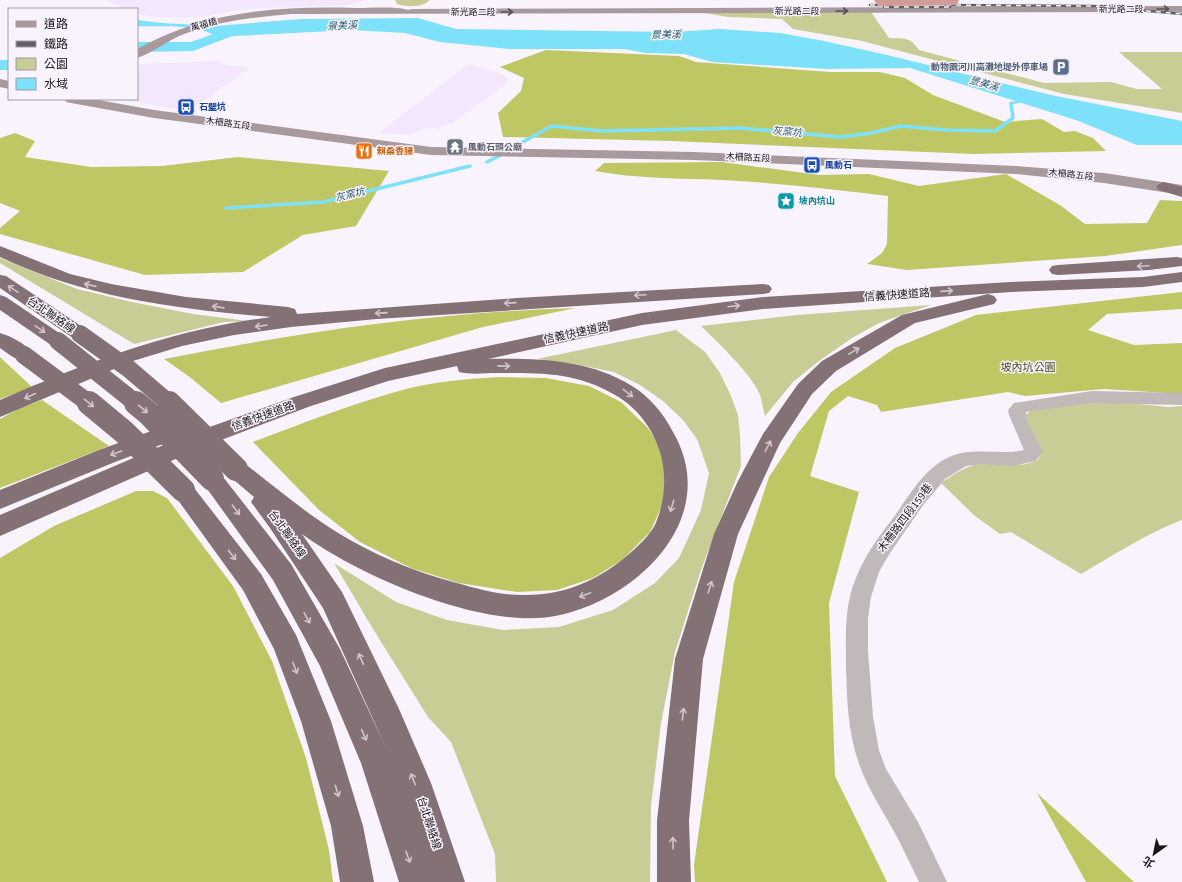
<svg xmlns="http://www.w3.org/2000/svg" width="1182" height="882" font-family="'Source Sans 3','Noto Sans TC',sans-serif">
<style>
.built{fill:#f4e6fc}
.green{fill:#c7cd94}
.forest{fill:#bec763}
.water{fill:#7de2f9}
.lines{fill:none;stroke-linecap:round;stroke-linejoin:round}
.stream-far1{stroke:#7de2f9;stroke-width:2.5}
.stream{stroke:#7de2f9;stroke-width:3.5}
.river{fill:#7de2f9;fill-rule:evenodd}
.street{fill:#c1b8ba;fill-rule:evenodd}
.secondary{fill:#a7999c;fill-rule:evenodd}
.highway{fill:#837175;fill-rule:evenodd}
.rail-casing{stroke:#635f66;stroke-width:2.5}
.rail{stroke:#f9f3fd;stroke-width:1.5;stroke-dasharray:5;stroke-linecap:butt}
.highway-bridge-far1{stroke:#837175;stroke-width:18}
.highway-bridge{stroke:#837175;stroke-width:24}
.wall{fill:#d29b98}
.oneway{stroke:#595256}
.oneway2{stroke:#d0c6cd}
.labels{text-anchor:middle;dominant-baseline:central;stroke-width:3;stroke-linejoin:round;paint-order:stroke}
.far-street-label{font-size:9px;fill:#1a171c;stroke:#f9f3fd}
.far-service-label{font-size:9px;font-weight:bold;fill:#4e5e75;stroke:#f9f3fd;text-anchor:end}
.far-transit-label{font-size:9px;font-weight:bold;fill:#164399;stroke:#f9f3fd;text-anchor:start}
.far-worship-label{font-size:9px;font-weight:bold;fill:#5b616d;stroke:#f9f3fd;text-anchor:start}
.far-food-label{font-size:9px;font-weight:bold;fill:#c56008;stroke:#f9f3fd;text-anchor:start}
.far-culture-label{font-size:9px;font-weight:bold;fill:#0d838f;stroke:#f9f3fd;text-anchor:start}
.far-water-label{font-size:10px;font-style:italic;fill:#1e5864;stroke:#f9f3fd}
.street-label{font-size:11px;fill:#1a171c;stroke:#f9f3fd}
.park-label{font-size:11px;fill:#44481e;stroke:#f9f3fd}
</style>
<rect width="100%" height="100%" fill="#f9f3fd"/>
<!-- built -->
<path class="built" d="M105,0H365L350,5L244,9L196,18L154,17L137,14V9H125Z
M220,61L222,62L219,64L251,67L189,111L117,99H137V67L141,64Z
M469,64L502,74L508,79L506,84L453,123L444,125L438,129L429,127L409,135L379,133Z"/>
<!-- green -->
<path class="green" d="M395,0H430C422,8 407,7 397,4Z
M871,12L889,38C905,39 909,36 919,50L1044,83L1111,82L1137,89H1162L1119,52H1182V113L1064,94L862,41L793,29L782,19L728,17L704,13Z
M0,258L77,289L132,302L193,314L248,321L224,322L134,344L0,263Z
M931,305L879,323L852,338L819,361L793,382L765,416C763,409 762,401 760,395C751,373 718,343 701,326L797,315Z
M676,330L705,352L720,373L731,396L738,415L740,435L741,466L702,567L675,652L661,723L651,806L650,882H496L495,854L451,742L428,717L373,629L334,563L396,602L447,620L503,630L559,627L613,610L655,583L679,558L701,510L709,473L697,439L683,420L663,401L640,385L614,372L574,364L537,359Z
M1108,401L1169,407L1182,406V520C1145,534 1114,555 1081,574L1011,532L1000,534L975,516L941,483C953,475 965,466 980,464C999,461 1020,470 1038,460L1042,449L1024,417L1031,410Z"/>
<!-- forest -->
<path class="forest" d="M546,50L679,56L696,62L830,72H880L905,78L933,95L1005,122L1042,119L1064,132L1075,131L1093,138L1106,151L973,154L671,141L503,137L498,113L521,91L524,78L500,67Z
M15,133L35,141L25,157L91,167L162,166L238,157L389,171L356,226L303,235L243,272L145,275L0,234V228L20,211L0,203V138Z
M722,162L819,175L869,174L919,186L1006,174L1060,205L1085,224L1147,223L1160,200L1182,201V245L1105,256L907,270L867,264L882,253L887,244L888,196C833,189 778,183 722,180C679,178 637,179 595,171L604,163Z
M1182,292V309L1107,314L1088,330L1134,345L1182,343V394L1104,389L1025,396L1008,392L881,412L877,405L848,396L829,411L810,476L859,492L829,603L835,776L887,882H695L694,865L734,582L769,477L798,433L831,392L895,348L976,315Z
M576,308L483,327L221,403L191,378L164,359C300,332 437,312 576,308Z
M0,357L32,387L0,399Z
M500,377L546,378L589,386L621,402L648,428L663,451L665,499L650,532L622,560L593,578L557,590L517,592L459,583L411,568L360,542L319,510L253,442C303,423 354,403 406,389C437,381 469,379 500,377Z
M42,400L109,446L0,488V419L18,409Z
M136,491H153L167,498L233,586L272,661L306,758L329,850L333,882H0V558L54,526Z
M1037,793L1134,882H1086Z"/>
<!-- water -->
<path class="water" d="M418,18L456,29L673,32L720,29L780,33L824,41L887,55L1051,95L1182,121V145H1137L1076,120L910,68L827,69L712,62L684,54L646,53L624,49H509L440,42L405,33L351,30L217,37C197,23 161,27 137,26V20L162,23L216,26L301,19Z"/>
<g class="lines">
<!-- stream-far1 -->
<path class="stream-far1" d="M1011,105V103L1024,101"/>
<!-- stream -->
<path class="stream" d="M521,143L552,126L602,131L740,128L840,137L871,133L901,126L946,130L995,131L1013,118L1011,104
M487,162L503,154
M226,208L324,202L470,166"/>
<!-- river -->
<path class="river" d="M230,28L235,29L237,32L235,35L193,51L137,52V42H191Z
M0,60H9V70H0Z"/>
<!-- street -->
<path class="street" d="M1092,391L1182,393V405L1092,403L1026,412L1027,421L1043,451L1036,461L1012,466L983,464L966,466L945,479L924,504L890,553L879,572L871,597L868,618V651L873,717L879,750L886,769L918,822L947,882H919C910,864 902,845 892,828C881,808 869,790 861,769C848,736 847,702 846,668C846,641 844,612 853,586C861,562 875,541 891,521C908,498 922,470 949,457C974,446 999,456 1024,450L1009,415L1008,410L1014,403Z"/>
<!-- secondary -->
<path class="secondary" d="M1182,6V12L291,14C254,17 219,21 184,34C168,40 153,53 137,58V49C207,10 278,6 356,8C371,8 395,6 408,10L412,9Z
M0,79L9,81V89L0,87Z
M65,99H93L154,110L431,147L694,152L1016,166L1104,173L1182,185V195L1104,183L1016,174L694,160L431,155L154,118L71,103L66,102Z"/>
<!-- highway -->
<path class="highway" d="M1164,182L1182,187V197L1159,190L1156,187L1159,184Z
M0,246L70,274L111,284L186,297L288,307L295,309L297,314L517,298L763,284L769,285L772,289L769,293L763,294L377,319L291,327L234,335L182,346L133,361L0,417V400C91,361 171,330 271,317C177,309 87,298 0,257Z
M1177,257L1182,258V266L1149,270L1058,275L1052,274L1049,270L1052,266L1058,265Z
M1182,272V282L1143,287L1011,292L763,309L642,325L488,359C536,358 589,359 632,386C650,397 663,413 673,432C723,518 636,601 555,616C483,630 359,576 302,534L342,592L399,709L431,783L465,882H399L361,763L320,666L273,580L200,479L204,473L212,470L220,473L291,564L340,649L386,748L323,608L270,528L251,502L254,497L228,475L225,469L228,463L236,460L244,463C274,486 303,511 335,531C372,554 414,572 457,583C478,589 500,595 522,595C563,596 598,581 629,554C638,546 649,536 655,525C665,502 667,476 660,452C653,429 637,407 615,395C576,372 541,373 498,373C485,373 471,375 459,372L457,366L388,381L308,407L203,447L0,536V515L187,435L115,462L0,509V490L99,450L176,422L184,420L192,422L195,428L190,434L294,397L385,368L642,313L763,297L1011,282L1143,277Z
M0,275L6,276L87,330L90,334L87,338L80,340L73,338L0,288Z
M988,294L994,296L997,300L994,304L915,323L836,371L812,394L780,443L738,534L703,659L689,821L691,882H657V821L675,659L714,534L738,481L763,434L798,384L822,361L902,315Z
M0,295L6,297L65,337L68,341L65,345L58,347L51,345L0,310Z
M0,333C11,336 28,345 34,355L31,360C18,363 10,355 0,348Z
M183,481L191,484L261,574L296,635L331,721L363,826L374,882H340L331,826L301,721L274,649L243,590L175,496L171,490L175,484Z"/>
<defs>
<path id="rail" d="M870,5H890
M946,5L1094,6L1182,14
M884,7H950"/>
</defs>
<!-- rail casing -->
<use href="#rail" class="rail-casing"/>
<!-- rail -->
<use href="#rail" class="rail"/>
<!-- highway-bridge-far1 -->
<path class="highway-bridge-far1" d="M80,334L129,369L170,404
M58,341L137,404
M24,355L90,404"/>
<!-- highway-bridge -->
<path class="highway-bridge" d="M89,403L124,432L183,490
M136,403L148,413L212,479
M169,403L236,469"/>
</g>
<!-- wall -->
<path class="wall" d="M874,0H959L957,5L878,6Z"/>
<!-- one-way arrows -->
<defs><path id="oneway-shaft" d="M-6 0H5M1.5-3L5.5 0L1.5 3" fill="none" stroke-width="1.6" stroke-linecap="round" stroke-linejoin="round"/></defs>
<g class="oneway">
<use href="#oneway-shaft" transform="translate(1163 9)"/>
<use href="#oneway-shaft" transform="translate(842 11)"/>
<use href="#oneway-shaft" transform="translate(507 12)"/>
</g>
<g class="oneway2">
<use href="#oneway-shaft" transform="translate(1143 266) rotate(177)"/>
<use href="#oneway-shaft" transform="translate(90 285) rotate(-167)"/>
<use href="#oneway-shaft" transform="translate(13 289) rotate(-146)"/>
<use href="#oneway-shaft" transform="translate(947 291) rotate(-4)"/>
<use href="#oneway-shaft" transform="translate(640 295) rotate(177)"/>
<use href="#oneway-shaft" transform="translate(510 303) rotate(176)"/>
<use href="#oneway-shaft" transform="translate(734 306) rotate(-7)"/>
<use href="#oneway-shaft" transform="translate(218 307) rotate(-172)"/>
<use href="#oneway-shaft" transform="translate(381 313) rotate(176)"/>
<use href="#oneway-shaft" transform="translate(261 326) rotate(171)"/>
<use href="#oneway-shaft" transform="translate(40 329) rotate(35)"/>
<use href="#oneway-shaft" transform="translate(854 351) rotate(-31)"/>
<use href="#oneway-shaft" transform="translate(504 366) rotate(1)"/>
<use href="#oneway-shaft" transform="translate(628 393) rotate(38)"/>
<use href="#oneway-shaft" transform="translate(30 396) rotate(156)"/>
<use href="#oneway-shaft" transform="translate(89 403) rotate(39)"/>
<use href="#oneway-shaft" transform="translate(143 409) rotate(40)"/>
<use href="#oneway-shaft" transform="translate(768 446) rotate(-62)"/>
<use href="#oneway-shaft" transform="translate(116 453) rotate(160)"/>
<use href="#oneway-shaft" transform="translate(672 506) rotate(107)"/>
<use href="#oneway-shaft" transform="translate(236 510) rotate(53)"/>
<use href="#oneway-shaft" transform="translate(232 555) rotate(53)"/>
<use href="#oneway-shaft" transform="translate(710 587) rotate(-73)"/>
<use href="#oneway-shaft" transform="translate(585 595) rotate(159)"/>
<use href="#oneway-shaft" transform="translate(307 618) rotate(61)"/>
<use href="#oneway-shaft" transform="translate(361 659) rotate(-115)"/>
<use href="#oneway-shaft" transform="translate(295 668) rotate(69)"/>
<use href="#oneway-shaft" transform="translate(683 714) rotate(-84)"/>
<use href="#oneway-shaft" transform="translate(364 735) rotate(66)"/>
<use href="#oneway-shaft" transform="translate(413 779) rotate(-112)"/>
<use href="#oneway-shaft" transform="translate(337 791) rotate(73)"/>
<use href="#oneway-shaft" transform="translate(673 843) rotate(-91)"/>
<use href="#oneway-shaft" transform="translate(408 857) rotate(71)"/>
</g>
<!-- icons -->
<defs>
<symbol id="parking-square" viewBox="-11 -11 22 22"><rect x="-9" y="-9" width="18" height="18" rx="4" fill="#5c6f8a" stroke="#f9f3fd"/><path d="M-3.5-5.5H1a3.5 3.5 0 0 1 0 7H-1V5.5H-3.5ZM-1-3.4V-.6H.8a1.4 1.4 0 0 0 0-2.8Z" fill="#fff"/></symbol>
<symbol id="bus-square" viewBox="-11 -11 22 22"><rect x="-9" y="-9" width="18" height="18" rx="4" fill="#1a4fb4" stroke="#f9f3fd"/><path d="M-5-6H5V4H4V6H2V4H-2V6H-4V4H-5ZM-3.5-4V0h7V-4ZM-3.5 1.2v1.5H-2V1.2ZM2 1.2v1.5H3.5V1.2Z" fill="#fff"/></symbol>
<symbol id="temple-square" viewBox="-11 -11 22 22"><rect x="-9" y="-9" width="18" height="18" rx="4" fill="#6b7280" stroke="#f9f3fd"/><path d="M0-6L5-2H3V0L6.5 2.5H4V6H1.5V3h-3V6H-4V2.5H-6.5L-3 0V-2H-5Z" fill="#fff"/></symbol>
<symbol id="restaurant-square" viewBox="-11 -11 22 22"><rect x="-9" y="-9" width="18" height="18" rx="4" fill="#e8710a" stroke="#f9f3fd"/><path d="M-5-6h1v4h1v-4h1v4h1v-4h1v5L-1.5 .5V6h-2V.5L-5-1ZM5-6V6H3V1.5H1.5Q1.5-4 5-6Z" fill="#fff"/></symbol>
<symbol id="sight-square" viewBox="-11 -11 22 22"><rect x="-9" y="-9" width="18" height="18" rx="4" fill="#0f9aa8" stroke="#f9f3fd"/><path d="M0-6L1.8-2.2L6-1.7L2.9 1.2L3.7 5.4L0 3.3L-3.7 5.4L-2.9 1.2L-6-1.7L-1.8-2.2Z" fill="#fff"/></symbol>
</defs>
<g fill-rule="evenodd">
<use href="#parking-square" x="1051" y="57" width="20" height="20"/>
<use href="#bus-square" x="176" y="97" width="20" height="20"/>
<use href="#temple-square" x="445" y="137" width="20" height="20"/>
<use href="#restaurant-square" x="354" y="141" width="20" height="20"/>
<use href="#bus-square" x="802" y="155" width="20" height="20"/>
<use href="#sight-square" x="776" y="191" width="20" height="20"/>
</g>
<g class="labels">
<!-- far-street labels -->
<g class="far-street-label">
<text x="1121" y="9">新光路二段</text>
<text x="797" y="11">新光路二段</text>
<text x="473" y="12">新光路二段</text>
<text transform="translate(204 25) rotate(-16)">萬福橋</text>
<text transform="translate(228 124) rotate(8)">木柵路五段</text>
<text transform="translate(748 158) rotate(3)">木柵路五段</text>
<text transform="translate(1071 175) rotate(6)">木柵路五段</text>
</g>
<!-- far-service labels -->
<g class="far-service-label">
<text x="1048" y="67">動物園河川高灘地堤外停車場</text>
</g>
<!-- far-transit labels -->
<g class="far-transit-label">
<text x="199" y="107">石壁坑</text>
<text x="825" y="165">風動石</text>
</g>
<!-- far-worship labels -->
<g class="far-worship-label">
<text x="468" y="147">風動石頭公廟</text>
</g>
<!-- far-food labels -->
<g class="far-food-label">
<text x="377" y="151">賴桑香腸</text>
</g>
<!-- far-culture labels -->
<g class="far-culture-label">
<text x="799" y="201">坡內坑山</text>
</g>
<!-- far-water labels -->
<g class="far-water-label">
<text transform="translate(342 26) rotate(-3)">景美溪</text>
<text transform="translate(666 35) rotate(-1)">景美溪</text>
<text transform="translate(984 84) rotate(15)">景美溪</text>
<text transform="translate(787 132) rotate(5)">灰窯坑</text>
<text transform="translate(350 195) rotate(-14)">灰窯坑</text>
</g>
<!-- street labels -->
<g class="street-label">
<text transform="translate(897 295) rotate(-4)">信義快速道路</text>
<text transform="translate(51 315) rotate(34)">台北聯絡線</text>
<text transform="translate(576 333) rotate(-12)">信義快速道路</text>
<text transform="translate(263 416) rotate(-20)">信義快速道路</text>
<text transform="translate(905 518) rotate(-53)">木柵路四段159巷</text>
<text transform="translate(287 534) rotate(54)">台北聯絡線</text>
<text transform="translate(429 823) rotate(72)">台北聯絡線</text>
</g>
<!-- park labels -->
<g class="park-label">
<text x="1028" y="367">坡內坑公園</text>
</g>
</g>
<!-- legend -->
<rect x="8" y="8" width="130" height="92" fill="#f9f3fd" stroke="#a09ba3"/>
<rect x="16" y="21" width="20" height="6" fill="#a7999c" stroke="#a09ba3"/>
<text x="44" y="28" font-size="12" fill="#1a171c">道路</text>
<rect x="16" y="41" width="20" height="6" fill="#635f66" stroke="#a09ba3"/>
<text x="44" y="48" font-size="12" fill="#1a171c">鐵路</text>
<rect x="16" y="58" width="20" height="12" fill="#c7cd94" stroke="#a09ba3"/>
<text x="44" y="68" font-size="12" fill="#1a171c">公園</text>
<rect x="16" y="78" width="20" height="12" fill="#7de2f9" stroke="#a09ba3"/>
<text x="44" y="88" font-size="12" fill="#1a171c">水域</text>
<!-- north arrow -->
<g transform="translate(1154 854) rotate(213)" stroke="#f9f3fd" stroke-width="3" paint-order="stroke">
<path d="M0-3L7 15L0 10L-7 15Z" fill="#1a171c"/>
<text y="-6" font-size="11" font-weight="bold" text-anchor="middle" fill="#1a171c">北</text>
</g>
</svg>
